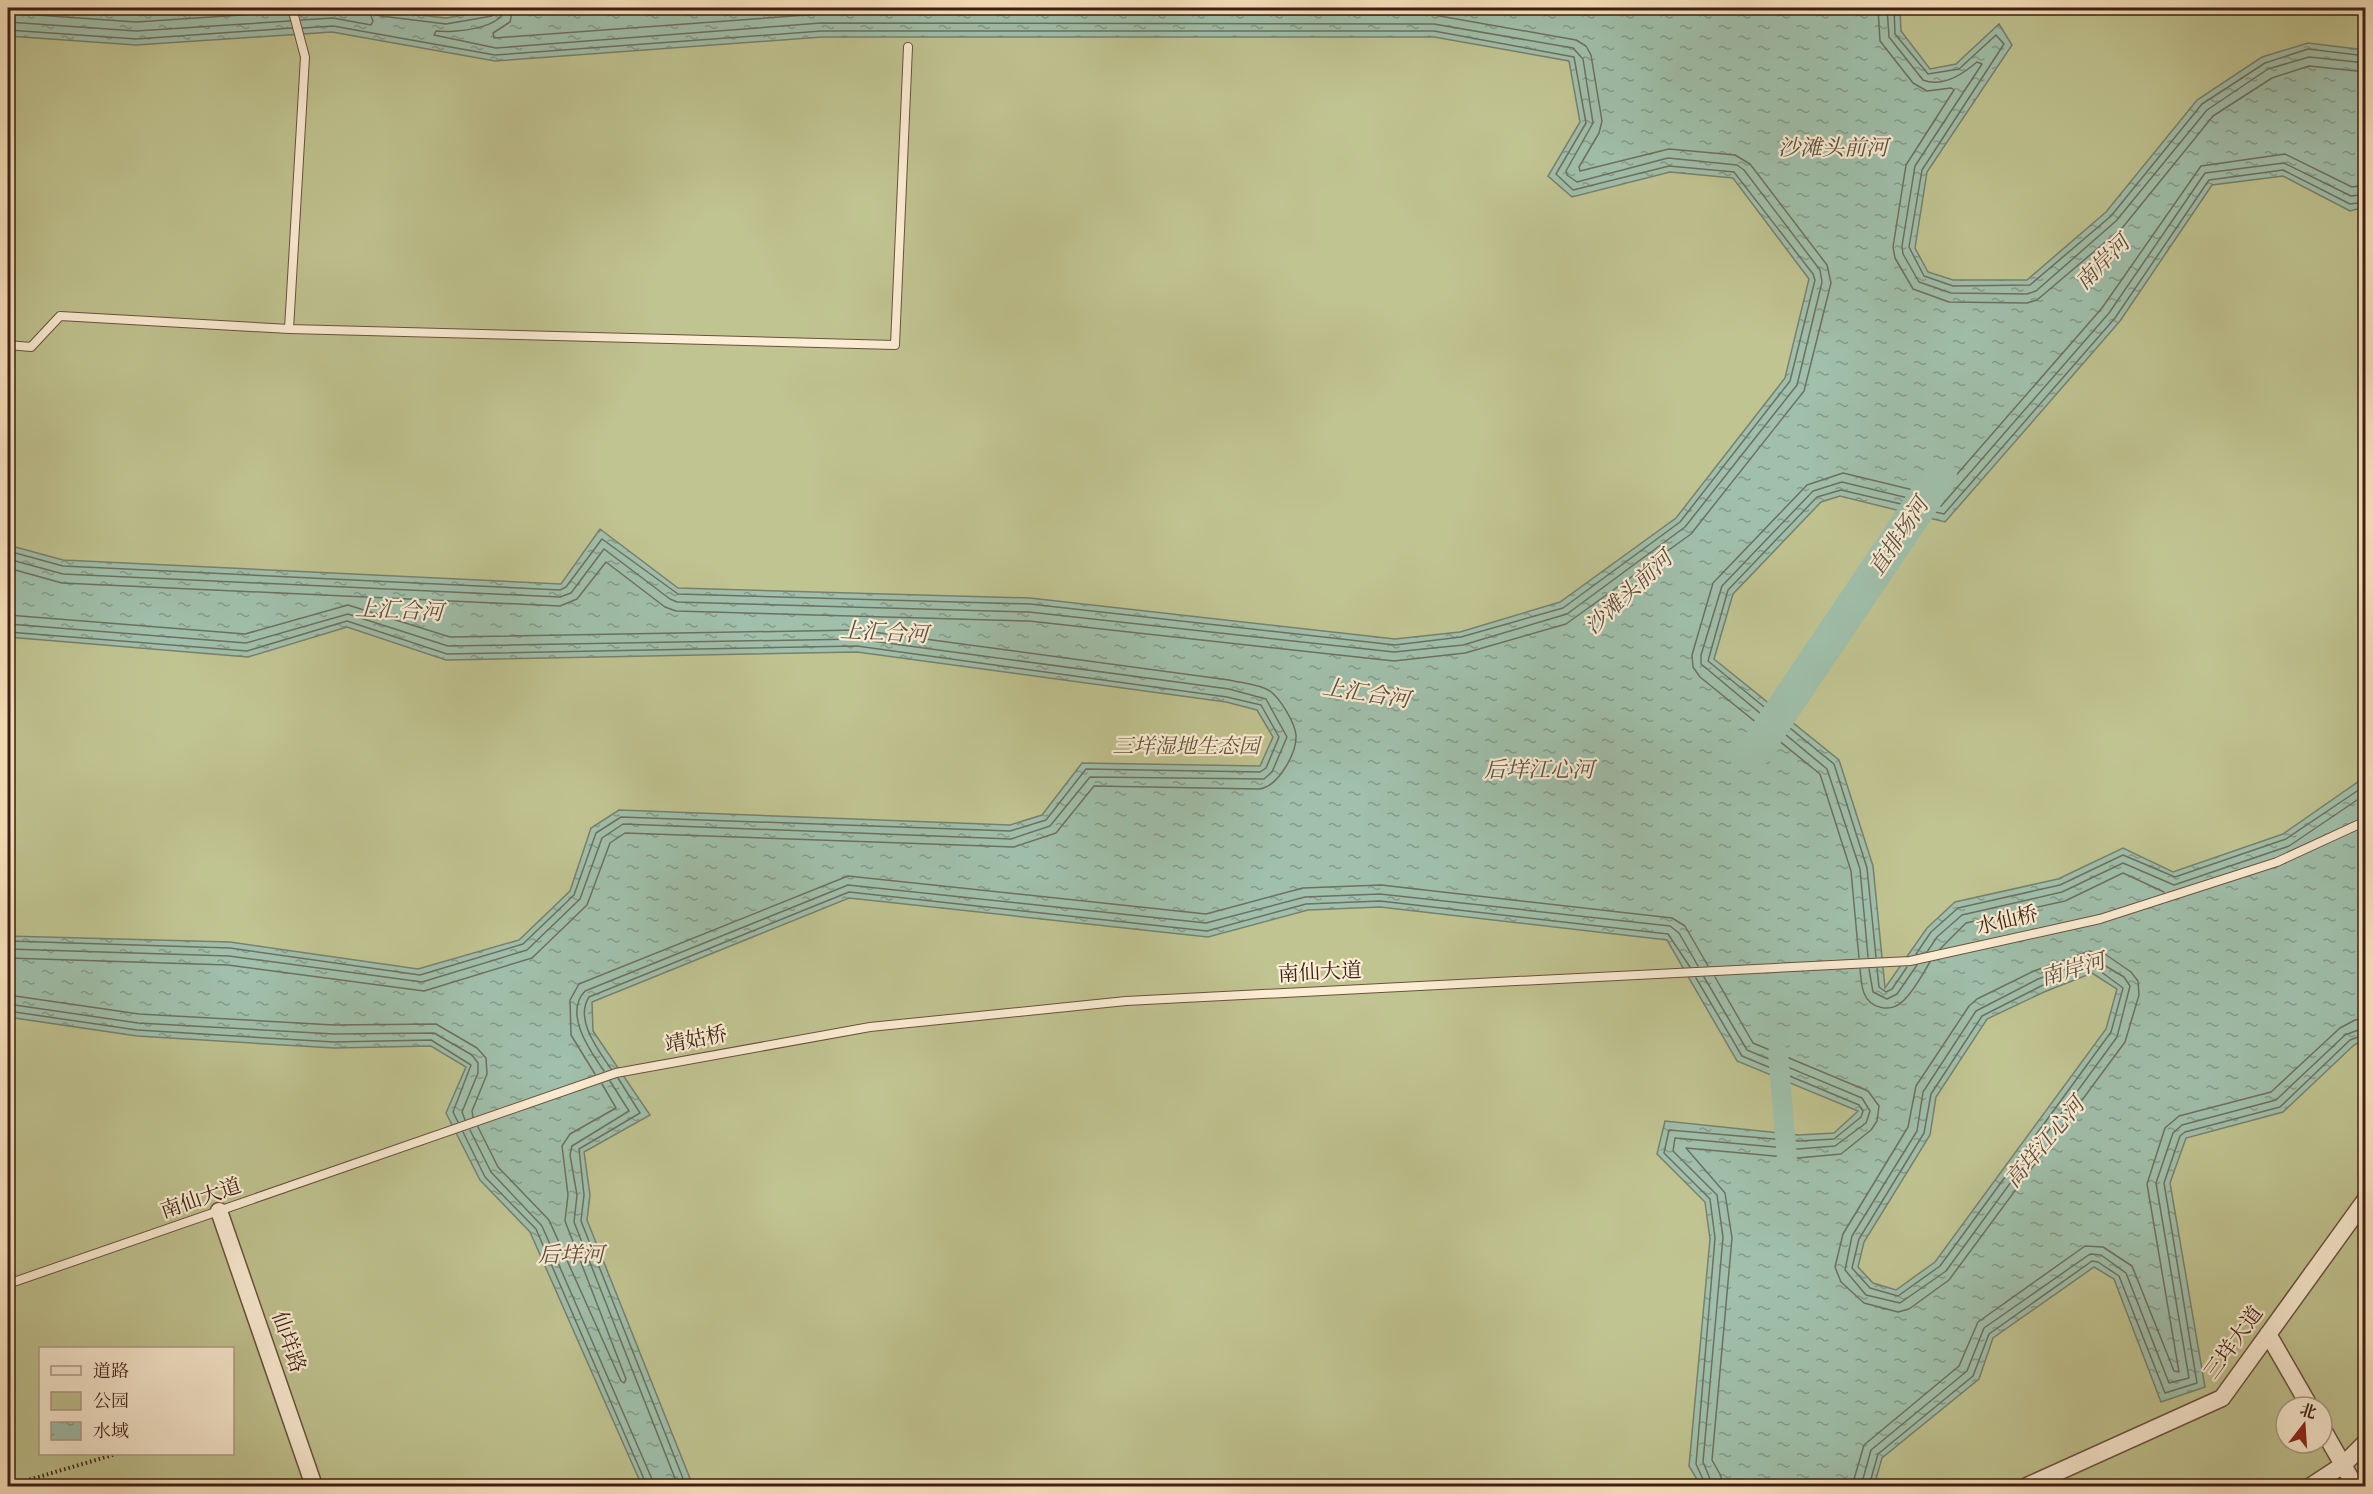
<svg xmlns="http://www.w3.org/2000/svg" width="2373" height="1494" font-family="'IM FELL DW Pica','Noto Serif SC',serif">
<style>
.green{fill:#c0c491;stroke:#7e7252;stroke-width:1.5;fill-rule:evenodd}
.water{fill:url(#water-ripples);stroke:#78806f;stroke-width:1.5;fill-rule:evenodd}
.lines{fill:none;stroke-linecap:round;stroke-linejoin:round}
.shore{stroke:#6e7060;stroke-width:1.5}
.canal{stroke:#a0c0ac;stroke-width:20}
.river{stroke:#a0c0ac;stroke-width:34}
.service-casing{stroke:#6b503f;stroke-width:10}
.minor-casing{stroke:#6b503f;stroke-width:19}
.path{stroke:#3b1f14;stroke-width:4;stroke-dasharray:1.5 3;stroke-linecap:butt}
.service{stroke:#fceed5;stroke-width:8}
.minor{stroke:#fceed5;stroke-width:16}
.labels{text-anchor:middle;dominant-baseline:central;stroke-width:4.5;stroke-linejoin:round;paint-order:stroke}
.park-label{font-size:21px;font-style:italic;fill:#63513a;stroke:#fceed5}
.street-label{font-size:21px;fill:#3b1f14;stroke:#fceed5}
.water-label{font-size:22px;font-style:italic;fill:#594f42;stroke:#fceed5}
</style>
<defs>
<pattern id="water-ripples" width="26" height="14" patternUnits="userSpaceOnUse" patternTransform="scale(1.5)"><rect width="26" height="14" fill="#a0c0ac"/><path d="M2 4q2-2 4 0t4 0M15 11q2-2 4 0t4 0" fill="none" stroke="#849b8b"/></pattern>
</defs>
<rect width="100%" height="100%" fill="#fbe5bf"/>
<filter id="stains"><feTurbulence type="fractalNoise" baseFrequency=".00333" numOctaves="4"/><feColorMatrix values="0 0 0 0 .2 0 0 0 0 .09 0 0 0 0 .02 0 0 0 .5 -.17"/></filter>
<radialGradient id="worn" r=".72"><stop offset=".6" stop-color="#630" stop-opacity="0"/><stop offset="1" stop-color="#630" stop-opacity=".3"/></radialGradient>
<!-- green -->
<path class="green" d="M8,8H2365V1486H8ZM40,1348H232V1454H40ZM2286,1407H2322V1443H2286Z"/>
<!-- water -->
<path class="water" d="M8,8H359L446,18L506,8H1900L1901,31L1930,69L1956,64L1999,24L2012,45L1927,172L1915,248L1928,272L1953,280H2027L2106,212L2197,100L2262,57L2308,43L2365,50V207L2350,211L2283,176L2212,185L2120,321L1945,522L1840,496L1821,502L1733,594L1714,659L1839,760L1873,866L1885,988L1927,928L1955,902L2058,879L2123,848L2173,872L2283,834L2365,777V1039L2354,1045L2283,1112L2186,1138L2170,1183L2205,1387L2161,1402L2114,1279L2094,1267L1993,1338L1979,1379L1882,1458L1874,1486H1701L1689,1466L1710,1239L1705,1202L1657,1154L1665,1121L1799,1135L1834,1133L1858,1111L1737,1061L1667,940L1380,907L1308,910L1208,937L849,898L592,1002L593,1031L650,1115L584,1152L590,1195L587,1220L693,1486H642L530,1232L480,1180L446,1113L466,1067L431,1046L334,1048L137,1036L8,1017V936L230,942L418,969L519,940L570,891L591,828L619,810L1010,825L1042,815L1082,763L1260,766L1273,737L1257,710L1226,702L857,652L446,660L347,627L248,657L8,637V545L63,560L561,584L600,529L678,588L1030,598L1395,639L1460,632L1560,602L1676,518L1785,378L1809,279L1733,178L1670,172L1572,197L1548,176L1580,122L1569,61L1434,37H822L495,61L332,32L136,45L8,36ZM2092,973L2117,989L2106,1029L1935,1262L1896,1290L1873,1283L1858,1267L1864,1242L1930,1135L1936,1097L1987,1019L2044,992Z"/>
<g class="lines">
<!-- shore -->
<path class="shore" d="M376,8L381,16L446,24L492,16L496,8
M1878,8L1880,41L1913,83L1927,91L1951,88L1954,90L1906,165L1893,247L1895,258L1913,289L1949,302L2027,303L2037,300L2123,227L2213,116L2272,78L2309,66L2366,72
M1887,8L1889,37L1923,80C1942,88 1963,74 1977,62L1982,64L1915,166L1902,246L1903,254L1919,282L1951,293L2027,294L2036,291L2116,221L2207,110L2268,69L2309,57L2366,63
M1894,8L1895,34L1928,74L1959,69L1996,35L2004,44L1922,170L1909,247L1924,276L1953,286L2030,285L2111,216L2202,104L2265,63L2308,49L2366,56
M299,11L333,9L356,13L359,8
M8,13L136,22L287,12
M301,20L333,18L371,25L373,21L368,8
M8,22L136,31L290,21
M8,30L136,39L292,28
M8,551L63,566L560,590L566,587L602,539L678,594L1030,604L1395,645L1461,637L1563,608L1680,522L1790,381L1815,280L1813,274L1734,172L1669,166L1573,190L1556,174L1586,123L1574,57L1434,31H822L495,55L333,26L303,28
M8,559L63,574L560,597L571,593L604,549L670,599L677,602L1029,612L1394,652L1463,645L1567,614L1685,527L1797,385L1822,282L1820,270L1744,170L1737,165L1668,158L1577,182L1567,175L1566,171L1593,123L1583,59L1573,48L1434,24L821,23L496,48L434,35L436,31C453,33 503,29 504,8
M8,568L62,583L560,606L577,599L606,562L665,607L676,611L1029,621L1394,661L1465,653L1566,624L1691,534L1804,391L1831,283L1827,265L1750,164L1735,155L1669,149L1580,171L1579,167L1599,133L1602,121L1591,55L1586,46L1576,40L1434,15L821,14L494,38L493,33L510,22L513,8
M8,615L245,634L348,605L450,637L858,630L1229,680C1241,683 1259,684 1270,691C1280,698 1295,723 1296,735C1297,753 1278,787 1259,789L1094,786L1056,833L1014,847L625,833L610,843L587,905L532,958L424,991L228,965L8,958
M8,624L246,643L348,614L448,646L857,639L1229,689L1266,699L1287,737L1272,772L1264,779L1090,777L1050,826L1011,839L623,824L602,838L580,899L527,950L422,982L229,956L8,949
M8,632L247,651L347,621L447,654L857,646L1227,697L1261,705L1279,737L1266,768L1260,772L1086,769L1046,820L1010,831L621,817L596,833L574,895L523,944L420,975L230,948L8,941
M1940,949L1966,923L2065,901L2123,873L2164,892
M2089,951L2105,954L2131,972L2138,981L2139,995L2125,1042L1949,1280L1909,1309L1898,1312L1864,1303L1841,1282L1835,1267L1843,1234L1908,1127L1916,1086L1969,1006L1977,999L2034,971Z
M1927,952L1937,937L1962,915L2062,892L2123,863L2174,885L2289,846L2366,794
M1916,954L1931,932L1958,908L2060,885L2123,855L2175,877L2286,839L2366,785
M1868,957L1860,869L1827,769L1701,664V655L1722,586L1813,491L1842,482L1941,506L2109,313L2205,173L2284,163L2351,196L2366,194
M1876,957L1867,868L1834,764L1708,661L1728,590L1817,497L1841,490L1944,514L2115,318L2209,180L2283,170L2350,204L2366,202
M1859,958L1851,871L1820,774L1700,677L1693,667L1692,655L1713,583L1807,485L1843,473L1938,496L2102,308L2201,166L2285,154L2352,187L2366,185
M2094,959L2124,977L2130,986L2117,1037L1946,1271L1900,1303L1866,1295L1845,1270L1852,1236L1917,1131L1923,1092L1976,1011L2038,979Z
M2090,967L2096,968L2123,988L2111,1032L1940,1266L1898,1296L1870,1288L1852,1268L1859,1239L1924,1133L1931,1094L1982,1016L2041,986Z
M1877,968L1879,987L1886,992L1892,989L1907,967
M1860,969C1861,977 1861,986 1864,993C1870,1009 1891,1013 1903,1001C1914,991 1922,975 1930,962
M1869,969L1873,992L1887,999L1897,994L1917,965
M1704,977L1747,1050L1862,1098L1870,1111L1866,1123L1835,1146L1798,1149L1675,1138L1673,1151L1717,1195L1723,1237L1703,1462L1713,1486
M1715,977L1753,1043L1868,1091L1879,1106L1877,1121L1871,1130L1841,1154L1798,1158L1686,1148L1725,1193L1732,1238L1712,1460L1721,1476L1722,1486
M1696,978L1742,1056L1859,1105L1863,1111L1861,1117L1834,1139L1799,1141L1669,1130L1664,1153L1710,1199L1715,1238L1696,1464L1706,1486
M8,995L139,1014L334,1025L436,1024L477,1048L486,1058L487,1074L472,1111L473,1117
M8,1004L138,1023L334,1034L434,1033L472,1055L478,1063V1073L462,1112L465,1120
M8,1011L137,1030L334,1042L431,1040L471,1065L453,1112L458,1122
M611,1069C599,1051 574,1020 589,997L849,892L1207,931L1306,904L1380,901L1668,934L1690,967
M604,1071C591,1052 563,1014 585,991L848,885L1206,923L1305,897L1380,894L1670,926L1679,933L1698,966
M595,1074L571,1035L570,1000L579,984L848,876L1206,914L1303,888L1381,885L1672,918L1685,926L1708,966
M618,1078L640,1113L579,1149L584,1195L581,1221L686,1486
M610,1081L629,1111L572,1146L570,1155L577,1195L574,1222L678,1486
M478,1127L498,1167L549,1220L621,1381L624,1383L626,1379L565,1221L568,1195L562,1146L570,1134L616,1108L602,1084
M470,1130L491,1172L542,1226L655,1486
M463,1132L485,1177L536,1229L647,1486
M1852,1486L1864,1445L1959,1366L1978,1322L2085,1246L2103,1247L2132,1266L2174,1371L2179,1372L2147,1184L2165,1128L2179,1116L2271,1092L2340,1028L2355,1020L2366,1018
M1861,1486L1871,1450L1967,1371L1984,1328L2090,1254L2101,1255L2126,1273L2169,1383L2189,1378L2156,1183L2173,1133L2182,1125L2276,1100L2345,1035L2366,1027
M1869,1486L1878,1454L1973,1376L1989,1334L2092,1261L2098,1262L2119,1276L2165,1393L2197,1383L2164,1183L2180,1136L2185,1132L2280,1107L2350,1040L2366,1034"/>
<!-- canal -->
<path class="canal" d="M1778,1053L1787,1158"/>
<!-- river -->
<path class="river" d="M1754,752L1940,476"/>
<defs>
<path id="service" d="M289,329L305,57L292,8
M8,345L31,347L60,316L289,329L895,345L908,47
M8,1284L616,1073L870,1027L1126,1001L1910,961L2100,919L2277,862L2366,821"/>
<path id="minor" d="M219,1211L314,1486
M2268,1334L2310,1407
M2322,1428L2355,1486
M2027,1486L2222,1398L2366,1199
M2311,1486L2343,1465L2366,1442"/>
</defs>
<!-- service casing -->
<use href="#service" class="service-casing"/>
<!-- minor casing -->
<use href="#minor" class="minor-casing"/>
<!-- path -->
<path class="path" d="M8,1486L116,1454"/>
<!-- service -->
<use href="#service" class="service"/>
<!-- minor -->
<use href="#minor" class="minor"/>
</g>
<g class="labels">
<!-- park labels -->
<g class="park-label">
<text x="1186" y="747">三垟湿地生态园</text>
</g>
<!-- street labels -->
<g class="street-label">
<text transform="translate(2007 921) rotate(-13)">水仙桥</text>
<text transform="translate(1320 973) rotate(-3)">南仙大道</text>
<text transform="translate(696 1040) rotate(-11)">靖姑桥</text>
<text transform="translate(201 1199) rotate(-19)">南仙大道</text>
<text transform="translate(288 1342) rotate(71)">仙垟路</text>
<text transform="translate(2234 1343) rotate(-54)">三垟大道</text>
</g>
<!-- water labels -->
<g class="water-label">
<text x="1833" y="148">沙滩头前河</text>
<text transform="translate(2103 263) rotate(-45)">南岸河</text>
<text transform="translate(1899 537) rotate(-56)">直排场河</text>
<text transform="translate(1629 593) rotate(-43)">沙滩头前河</text>
<text transform="translate(399 611) rotate(3)">上汇合河</text>
<text transform="translate(884 633) rotate(3)">上汇合河</text>
<text transform="translate(1366 694) rotate(9)">上汇合河</text>
<text x="1539" y="770">后垟江心河</text>
<text transform="translate(2073 970) rotate(-16)">南岸河</text>
<text transform="translate(2045 1143) rotate(-50)">高垟江心河</text>
<text x="571" y="1255">后垟河</text>
</g>
</g>
<!-- margin -->
<rect width="2373" height="1494" fill="none" stroke="#fbe5bf" stroke-width="30"/>
<rect x="9" y="9" width="2355" height="1476" fill="none" stroke="#3b1f14" stroke-width="3"/>
<rect x="15" y="15" width="2343" height="1464" fill="none" stroke="#3b1f14" stroke-width="1.5"/>
<!-- legend -->
<rect x="39" y="1347" width="195" height="108" fill="#fceed5" stroke="#af9b88" stroke-width="1.5"/>
<rect x="51" y="1366" width="30" height="9" fill="#fceed5" stroke="#af9b88" stroke-width="1.5"/>
<text x="93" y="1377" font-size="18" fill="#3b1f14">道路</text>
<rect x="51" y="1392" width="30" height="18" fill="#c0c491" stroke="#af9b88" stroke-width="1.5"/>
<text x="93" y="1407" font-size="18" fill="#3b1f14">公园</text>
<rect x="51" y="1422" width="30" height="18" fill="url(#water-ripples)" stroke="#af9b88" stroke-width="1.5"/>
<text x="93" y="1437" font-size="18" fill="#3b1f14">水域</text>
<!-- north arrow -->
<g transform="translate(2304 1425) rotate(17)"><circle r="28" fill="#fceed5" stroke="#af9b88" stroke-width="1.5"/>
<path d="M0-4.5L10 22L0 15L-10 22Z" fill="#8f2418"/>
<text y="-9" font-size="16" font-weight="bold" text-anchor="middle" fill="#3b1f14">北</text>
</g>
<rect width="100%" height="100%" filter="url(#stains)"/>
<rect width="100%" height="100%" fill="url(#worn)"/>
</svg>
